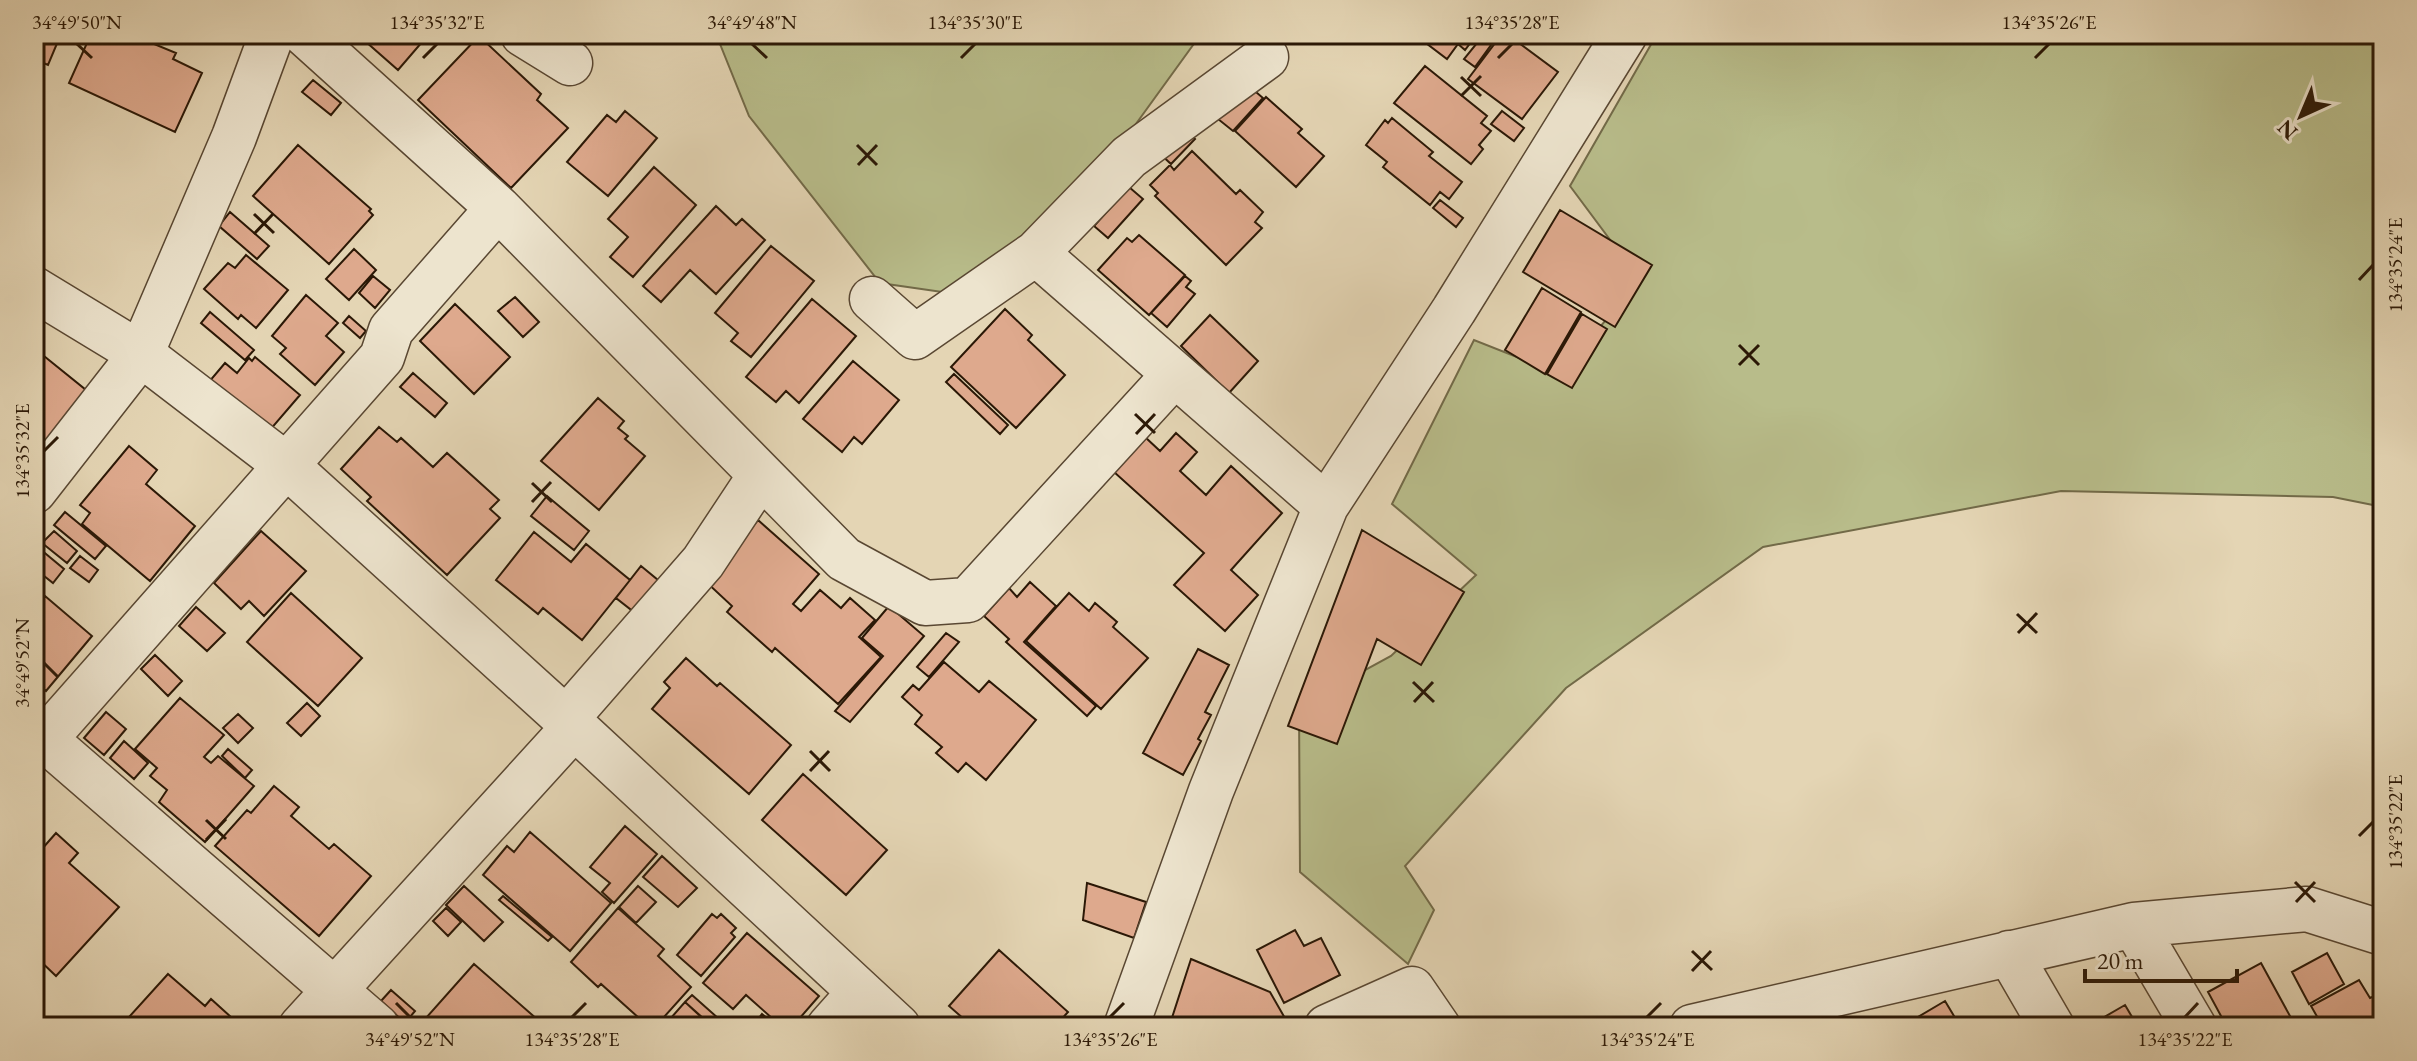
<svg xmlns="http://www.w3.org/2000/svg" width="2417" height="1061" font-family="'EB Garamond',serif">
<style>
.green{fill:#b8bc8a;stroke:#726a48;stroke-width:2}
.building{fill:#dea98d;stroke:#2b1806;stroke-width:2}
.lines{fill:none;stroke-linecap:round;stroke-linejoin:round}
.street-casing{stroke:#594732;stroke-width:47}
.street{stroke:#ede4ce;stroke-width:44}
.ticks{fill:none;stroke:#2b1806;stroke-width:3}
.neatline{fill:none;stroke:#2b1806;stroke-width:3}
.ticks-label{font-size:20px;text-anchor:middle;fill:#2b1806}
</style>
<rect width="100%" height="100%" fill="#e4d5b4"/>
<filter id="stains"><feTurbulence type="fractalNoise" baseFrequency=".0025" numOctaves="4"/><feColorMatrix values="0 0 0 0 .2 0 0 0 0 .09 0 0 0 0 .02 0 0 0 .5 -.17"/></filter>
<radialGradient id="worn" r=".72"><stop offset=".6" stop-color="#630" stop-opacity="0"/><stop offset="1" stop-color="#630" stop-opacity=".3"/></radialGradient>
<!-- green -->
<path class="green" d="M716,34H1201L1049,244L956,294L880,283L749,116Z
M1657,34H2383V507L2333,497L2061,491L1763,547L1566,688L1405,866L1434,910L1408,964L1300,872L1299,706L1391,656L1476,575L1392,504L1474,340L1560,374L1640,280L1570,186Z"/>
<!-- building -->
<path class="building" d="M34,34H61L48,65L34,59Z
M91,34H130L176,53L173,59L202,73L175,132L69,83Z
M357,34H429L398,70Z
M1414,34H1477L1465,50L1458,44L1447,59Z
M1502,34H1507L1558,72L1522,119L1468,79Z
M479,36L541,94L537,100L568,128L511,188L418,100Z
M1481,38L1491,45L1475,67L1464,59Z
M1425,66L1487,116L1481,123L1491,131L1479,145L1483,149L1471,164L1394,103Z
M313,80L341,103L331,115L302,92Z
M1249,86L1263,98L1233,131L1218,119Z
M1266,97L1302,129L1298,133L1324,156L1296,187L1235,131Z
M625,111L657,138L608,196L567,162L607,115L616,122Z
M1502,111L1524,128L1514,141L1491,124Z
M1392,118L1433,152L1429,156L1462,182L1449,199L1440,192L1430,205L1383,167L1387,162L1366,145L1385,120L1388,123Z
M1181,125L1195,139L1171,164L1157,151Z
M298,145L371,209L369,211L373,215L329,264L253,196Z
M1192,151L1236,194L1240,190L1263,212L1255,222L1262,228L1226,265L1155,196L1158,193L1150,185L1170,165L1174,170Z
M654,167L696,205L633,277L610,257L628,237L608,219Z
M1129,187L1143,199L1108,238L1094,226Z
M1440,200L1463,218L1456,227L1433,208Z
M716,206L736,225L742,219L765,240L716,294L690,270L661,302L643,286Z
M1560,210L1652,265L1615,327L1523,272Z
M230,212L269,246L257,259L219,226Z
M1139,235L1185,275L1149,315L1098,270L1127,238L1132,242Z
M771,246L814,281L751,357L731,341L738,333L715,313Z
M354,249L376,270L349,300L326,279Z
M246,255L288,290L256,328L241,315L238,319L204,289L228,263L235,268Z
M373,276L390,290L375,308L359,293Z
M1185,276L1191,281L1186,287L1195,294L1167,327L1151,313Z
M1542,288L1581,312L1545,374L1505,350Z
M306,295L338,323L326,336L344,352L315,385L280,354L286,348L272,336Z
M515,297L539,322L523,337L498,311Z
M812,299L856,336L799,403L786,391L776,402L746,377Z
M455,304L510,357L474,394L420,341Z
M1005,309L1032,335L1028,340L1065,375L1016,428L951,367Z
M210,312L254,350L245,360L201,323Z
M1582,314L1607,329L1572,388L1547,374Z
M1210,315L1258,361L1229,393L1181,346Z
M349,316L366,331L360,338L343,323Z
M39,352L86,390L38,451L34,448V358Z
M255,357L300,395L270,430L208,383L225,363L237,373L249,358L252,361Z
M853,361L899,400L862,444L854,437L842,452L803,419Z
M413,373L447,403L435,417L400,387Z
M954,374L1008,425L1000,434L946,382Z
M598,398L624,421L618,428L628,436L625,439L645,456L599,510L541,461Z
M379,427L397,442L401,438L433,467L447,453L499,500L490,509L500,518L447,575L367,501L371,497L341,469Z
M1176,433L1197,452L1180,471L1206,495L1231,466L1282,513L1231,570L1258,595L1225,631L1174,585L1204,553L1114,472L1145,437L1160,451Z
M129,446L157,470L146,484L195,526L150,581L82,524L90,513L80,505Z
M547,496L589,531L574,550L531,516Z
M65,512L106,546L95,559L54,525Z
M758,520L819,574L793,604L801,611L820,590L841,608L850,598L875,620L859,637L881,657L838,704L775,648L772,652L727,612L732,606L704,580Z
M1362,530L1464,592L1421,665L1377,639L1337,744L1288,726Z
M54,531L77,551L67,563L42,543Z
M261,531L306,571L264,616L249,601L241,609L214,583Z
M534,532L571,562L586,544L630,580L582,640L543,608L538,614L496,580Z
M34,544L64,569L53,583L34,568Z
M80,556L98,570L89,582L70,568Z
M641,566L664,585L639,616L616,598Z
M1030,582L1056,606L1024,642L1096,706L1087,716L1006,642L1009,639L984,616L1009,588L1017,597Z
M291,593L362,658L318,706L247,642Z
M1069,593L1089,611L1095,603L1117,622L1113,627L1148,658L1101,709L1026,641Z
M45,596L92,636L46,691L34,681V602L38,605Z
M889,606L924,636L850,722L835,711L883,656L862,638Z
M196,607L225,633L207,651L179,626Z
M946,633L959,642L929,677L917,667Z
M1198,649L1229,665L1205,712L1211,715L1198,739L1201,741L1183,775L1143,753Z
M155,655L182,681L168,696L141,669Z
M686,658L717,686L720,683L791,745L749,794L652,709L670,688L664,682Z
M944,662L979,692L989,681L1036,720L986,780L966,763L958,772L936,753L942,747L915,724L922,715L902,697L913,685L919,690Z
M180,698L224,735L204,757L211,763L218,756L254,786L205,842L159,802L167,790L150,776L157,768L135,749Z
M307,703L320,716L301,736L287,723Z
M106,712L126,729L104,755L84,738Z
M238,714L253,728L238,743L223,728Z
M124,741L148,763L134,779L110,758Z
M228,749L252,770L245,778L222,756Z
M803,774L887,850L846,895L762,820Z
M274,786L299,807L291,816L329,849L334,844L371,876L319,936L215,846L247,810L251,813Z
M625,826L657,854L614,903L602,892L610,883L590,867Z
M530,832L611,903L570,951L483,875L507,846L514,852Z
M56,833L78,853L69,863L119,907L56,976L34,955V858Z
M662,856L697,888L678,907L643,877Z
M1087,883L1146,902L1134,938L1083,920Z
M464,886L503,922L484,941L446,905Z
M638,886L656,902L636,923L619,907Z
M503,896L552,937L548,941L499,900Z
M446,908L461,922L448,936L433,921Z
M618,908L664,949L658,956L691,987L655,1027H649L601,984L598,987L571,962Z
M712,914L717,918L721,914L736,928L731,933L735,937L701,976L677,955Z
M1295,930L1304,946L1321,938L1340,975L1284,1003L1257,950Z
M747,933L819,996L792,1027H782L746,995L733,1009L703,983Z
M999,950L1068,1012L1059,1022L1064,1027H973L949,1006Z
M2327,953L2344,984L2309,1004L2292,972Z
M1191,959L1270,992L1286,1020L1271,1027H1169Z
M2261,963L2296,1027H2227L2208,992Z
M474,964L546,1027H418Z
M168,974L205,1006L211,999L242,1027H120Z
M2359,980L2370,998L2377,995L2383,1005V1027H2323L2311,1006Z
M391,990L415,1011L405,1023L381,1001Z
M692,995L728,1027H713L685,1002Z
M1945,1001L1960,1026L1901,1027Z
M685,1002L712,1027H663Z
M2125,1005L2138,1027H2087Z
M762,1014L778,1027H752Z"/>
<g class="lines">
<defs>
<path id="street" d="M305,34L498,208L844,559L925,603L968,600L1173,376
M523,34L570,63
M1036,253L1326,506
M34,289L141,354L286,465L566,719L898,1027
M872,299L915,337L1036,253L1129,157L1266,57
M34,491L141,354L234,137L272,34
M566,719L703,562L760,476
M34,730L377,1027
M44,740L382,357L391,330L498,208
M2134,925L2194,1027
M2009,953L2052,1027
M301,1027L574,727
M829,1027L860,992
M1126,1027L1211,791L1326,506L1454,310L1625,34
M1327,1027L1412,989L1438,1027
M1692,1027L2134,925L2307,909L2383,933"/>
</defs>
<!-- street casing -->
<use href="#street" class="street-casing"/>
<!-- street -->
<use href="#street" class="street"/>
</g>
<!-- ticks -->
<path class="ticks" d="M77,44L92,58M752,44L767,58M423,58L437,44M961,58L975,44M1498,58L1512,44M2035,58L2049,44M1461,77L1481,96M1461,96L1481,76M857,145L877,165M858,165L877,145M254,214L274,233M254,234L273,214M2359,280L2373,265M1739,345L1759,365M1739,365L1759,345M1135,414L1155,433M1136,434L1155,414M44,451L58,437M532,483L552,502M532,502L551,482M2017,614L2037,633M2018,633L2037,613M44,663L58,677M1413,682L1434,702M1414,702L1433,682M810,751L830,771M810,771L829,751M206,820L226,839M2359,836L2373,822M206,840L226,819M2295,882L2315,902M2296,902L2315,882M1692,951L1712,970M1692,971L1711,951M396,1003L410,1017M572,1017L586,1003M1110,1017L1124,1003M1647,1017L1661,1003M2185,1017L2198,1003"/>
<!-- margin -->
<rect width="2417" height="1061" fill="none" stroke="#e4d5b4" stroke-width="88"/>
<!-- north arrow -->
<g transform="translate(2301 116) rotate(224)" stroke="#ede4ce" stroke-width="6" paint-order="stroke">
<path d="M0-6L14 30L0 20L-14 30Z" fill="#2b1806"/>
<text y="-12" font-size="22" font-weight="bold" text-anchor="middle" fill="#2b1806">N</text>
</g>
<!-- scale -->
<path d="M2085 969v12h152v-12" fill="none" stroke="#2b1806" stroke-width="4"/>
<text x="2097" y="969" font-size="24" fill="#2b1806" stroke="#ede4ce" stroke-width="6" paint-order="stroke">20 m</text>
<rect x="44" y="44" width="2329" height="973" class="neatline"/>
<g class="ticks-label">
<text x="77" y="29">34°49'50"N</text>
<text x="437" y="29">134°35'32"E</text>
<text x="752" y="29">34°49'48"N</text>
<text x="975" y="29">134°35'30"E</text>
<text x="1512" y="29">134°35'28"E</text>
<text x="2049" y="29">134°35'26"E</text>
<text transform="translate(2395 265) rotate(-90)" y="7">134°35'24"E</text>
<text transform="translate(22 451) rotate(-90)" y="7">134°35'32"E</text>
<text transform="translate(22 663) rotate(-90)" y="7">34°49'52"N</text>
<text transform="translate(2395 822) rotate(-90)" y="7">134°35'22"E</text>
<text x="410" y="1046">34°49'52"N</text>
<text x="572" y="1046">134°35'28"E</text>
<text x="1110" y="1046">134°35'26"E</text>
<text x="1647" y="1046">134°35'24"E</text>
<text x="2185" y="1046">134°35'22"E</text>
</g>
<rect width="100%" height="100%" filter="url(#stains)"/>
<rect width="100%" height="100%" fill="url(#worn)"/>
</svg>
